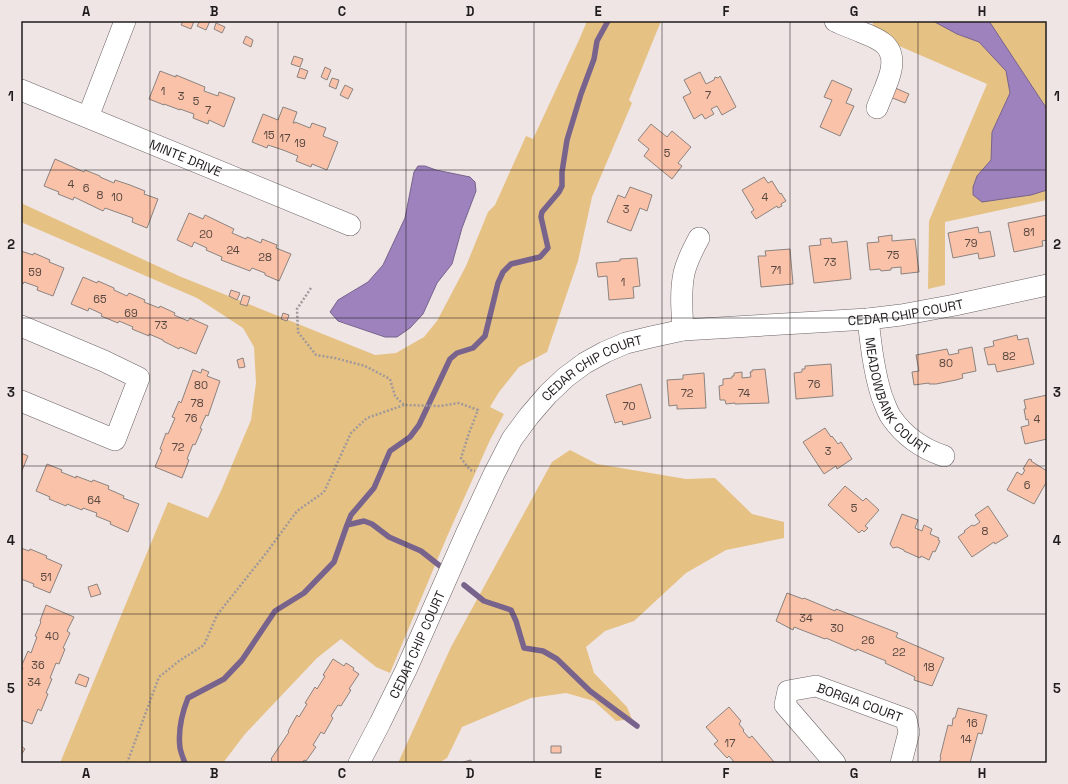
<svg xmlns="http://www.w3.org/2000/svg" width="1068" height="784" font-family="'Space Grotesk',sans-serif">
<style>
.green{fill:#e6c184}
.water{fill:#9e82bd;stroke:#78638d}
.lines{fill:none;stroke-linecap:round;stroke-linejoin:round}
.stream{stroke:#78638d;stroke-width:5.5}
.building{fill:#fac2a8;stroke:#8b837f}
.minor-casing{stroke:#6c6364;stroke-width:22}
.path{stroke:#a09999;stroke-width:2.5;stroke-dasharray:2 2;stroke-linecap:butt}
.minor{stroke:#fff;stroke-width:21}
.grid{fill:none;stroke:#201c1d;stroke-width:1;stroke-opacity:0.55}
.labels{text-anchor:middle;dominant-baseline:central;stroke-width:4;stroke-linejoin:round;paint-order:stroke}
.number-label{font-size:11px;fill:#564640}
.street-label{font-size:13px;fill:#201c1d;stroke:#efe5e5}
.neatline{fill:none;stroke:#201c1d;stroke-width:1.5}
.grid-label{font-size:13px;text-anchor:middle;font-weight:bold;fill:#201c1d}
</style>
<rect width="100%" height="100%" fill="#efe5e5"/>
<!-- green -->
<path class="green" d="M587,21H661L629,100L632,103L592,197L578,261L547,352L519,367L499,392L490,407L504,414L490,440L446,539L390,673L376,667L341,639L317,658L245,734L223,763H60L168,502L208,518L221,491L251,420L256,383L254,347L243,328L197,298L21,222V203L179,276L375,355L396,353L424,337L437,321L466,266L488,212L495,205L526,136L533,139L579,40Z
M874,21H1047V200L945,222V285L928,289L929,221L987,84L869,33Z
M570,450L597,464L686,479L715,478L752,514L784,522V538L726,550L686,573L634,621L605,631L586,647L594,673L627,707L632,719L616,721L594,701L566,693L531,698L462,727L447,758L439,763H398L451,647L552,462Z"/>
<!-- water -->
<path class="water" d="M933,21H989L1047,109V190L1031,195L982,202L973,195V187L977,176L991,160L992,132L1010,93L1006,71L979,42L957,34Z
M418,166H425L436,170L470,177L475,182L476,191L462,228L452,264L437,283L423,314L410,328L397,337H385L338,321L330,312L338,300L368,282L383,265L405,218L414,172Z"/>
<g class="lines">
<!-- stream -->
<path class="stream" d="M347,525L364,521L372,524L389,537L421,551L440,566
M464,585L484,601L511,610L516,621L524,648L543,651L557,659L590,691L637,726
M185,763C183,758 181,753 180,748C178,732 182,713 188,698L224,679L242,660L275,611L304,593L334,562L347,525L351,515L374,488L390,451L410,437L419,425L450,359L457,353L473,348L485,336L498,283L503,272L511,264L540,257L548,248L541,217L542,212L559,192L562,186V172L567,140L581,94L594,59L597,41L608,21"/>
</g>
<!-- building -->
<path class="building" d="M183,21H194L191,29L181,25Z
M200,21H210L206,30L197,26Z
M216,23L225,27L222,33L214,29Z
M246,36L253,40L251,47L243,43Z
M294,56L303,59L300,67L291,64Z
M325,67L331,70L327,80L321,77Z
M300,68L308,71L305,79L297,77Z
M160,71L176,77V75L205,87L204,91L218,96L219,92L235,98L224,127L209,120L208,124L193,118L194,114L180,109V110L164,104V105L149,99Z
M700,72L706,84L714,80L715,77L718,78L720,76L736,107L722,115L717,106L711,109L714,114L705,119L702,114L694,119L683,97L691,93L684,80Z
M332,78L339,80L336,89L329,86Z
M832,80L852,89L846,103L854,106L840,136L820,127L832,100L824,97Z
M345,85L353,89L348,99L340,95Z
M893,87L909,94L905,103L890,97Z
M283,107L297,112L293,123H295V122L310,128L312,123L326,128L323,136L338,142L327,170L312,164L311,167L296,161L298,156L283,150L268,145L267,148L252,142L263,114L278,120Z
M651,124L667,137L672,131L691,147L678,163L682,166L672,179L644,156L649,149L638,140Z
M55,159L84,172L85,170L100,176V177L114,183L115,180L130,185L145,191L144,194L158,199L147,228L132,222L133,218L105,208L103,211L74,197L73,200L58,194L59,192L44,186Z
M764,177L768,183L772,181L780,194L781,193L786,201L781,204L782,206L778,208L777,206L756,219L751,212L754,210L742,190Z
M630,187L652,195L647,211L640,208L631,231L607,222L618,195L625,198Z
M189,213L203,219L205,215L234,229L232,233L246,239L247,237L261,243L262,239L277,245L276,248L291,254L279,281L265,275V273L252,268L250,271L221,260L222,257L206,250L207,248L194,242L192,247L177,240Z
M1047,215V240L1042,241L1043,246L1014,252L1008,223Z
M978,227L979,233L990,231L995,256L979,259L978,253L953,258L948,233Z
M892,235V241L915,239L919,272L901,274V267L891,268V270L881,271L880,269L870,270L867,243L879,242L878,237Z
M831,238L832,243L847,241L851,279L814,283L809,246L821,245L820,239Z
M790,249L793,284L761,287L758,256H766L765,251Z
M21,251L33,255L34,253L50,260L49,262L64,268L53,296L37,290L38,287L24,282L23,284L21,283Z
M637,258L640,286L633,287L634,298L609,300L607,276L598,277L596,263L620,261V259Z
M83,277L97,283L98,281L114,288V290L127,296L129,293L145,300L144,302L159,308L160,306L175,313L174,315L188,321L190,318L208,326L196,354L180,347L179,349L163,341V340L149,334V336L132,329L133,327L119,321L118,323L101,316L102,314L89,308L88,311L71,304Z
M231,290L240,293L237,300L229,296Z
M243,295L250,297L247,306L240,304Z
M283,313L289,315L287,321L281,319Z
M1017,335L1018,340L1028,338L1034,364L997,372L995,364L988,365L984,348L994,346L993,341Z
M972,347L976,371L962,374L963,378L956,380L936,384H929V383L914,385L912,372L919,371L916,355L947,349L949,355L959,353L958,350Z
M243,358L245,367L239,368L237,360Z
M831,364L833,396L796,399L794,373L802,372V369H805V366Z
M202,369L209,372L207,376L220,381L208,416L206,415L200,428L202,429L195,445L193,444L187,459L189,460L182,478L155,467L162,450L160,449L166,433L168,434L175,418L172,417L179,401L181,403L193,370L201,373Z
M765,369L769,403L735,404V403L726,404L725,400H720L719,386L723,385V379L732,378V376H734V373L742,372V378L751,377L750,372H752V370Z
M704,373L706,408L677,409V405L669,406L667,380L683,379V375Z
M641,384L651,418L623,425L622,421L615,423L606,395Z
M1047,395V439L1025,444L1021,427L1029,425L1028,419L1026,420L1024,409H1026L1024,400Z
M825,428L831,437L832,436L838,444L841,442L852,459L837,469L836,466L824,474L803,442Z
M21,453L28,456L21,473Z
M1029,459L1032,460L1031,461L1047,471V481L1034,504L1007,490L1017,472L1022,475L1025,470L1023,469Z
M47,464L62,470L61,472L76,478V476L92,482L93,480L109,486L108,489L124,496L123,498L139,504L128,532L110,524L111,522L96,516L97,513L83,508L82,510L67,504L66,506L49,499L50,497L36,491Z
M845,486L863,501L866,498L879,510L865,526L868,528L864,532L862,530L859,533L828,505Z
M988,506L1008,536L995,544L994,542L972,557L958,537L965,532L964,531L972,525L974,526L980,522L975,515Z
M902,514L918,520L915,528L922,531L924,525L932,529L930,534L939,538L938,540L940,541L935,552L933,551L929,560L921,556L920,558L904,551V550L897,547L893,548L890,544Z
M21,548L29,551L30,549L47,556L46,558L62,565L50,593L33,586L34,584L21,579Z
M97,584L101,594L91,597L88,587Z
M787,593L803,599L804,598L835,611L836,609L898,633L896,637L944,658L932,686L914,680L915,677L885,663L886,661L857,649L856,651L826,638L825,639L794,627L793,630L776,621Z
M46,605L74,617L67,631L70,633L63,648L65,649L59,664L56,663L50,678L52,679L46,693L48,694L41,711L38,709L32,724L21,720V673L23,668L21,667L28,651L31,653L37,637L35,636L41,622L40,621Z
M333,659L344,666L346,663L354,668L353,670L359,674L349,689L351,690L341,706L338,705L331,716L333,718L324,734L321,732L313,745L316,747L306,761L304,760L303,763H270L272,760L271,759L289,732L288,731L297,715L299,717L307,704L305,703L315,687L317,689L325,676L323,675Z
M79,674L89,678L86,687L75,683Z
M729,707L741,721L739,724L744,730L743,731L749,738L752,736L774,762H775L776,763H735L729,756L727,758L714,744L718,741L706,727Z
M958,708L987,715L982,734L978,733L970,763H939L941,758L940,757L948,725L952,726L953,718H955Z
M21,746L25,749L21,755Z
M551,746H561V753H551Z
M471,760V763H464L463,762Z"/>
<g class="lines">
<defs>
<g id="minor">
<path d="M835,21C843,25 852,28 861,32C879,39 896,45 891,70C889,81 881,97 877,108"/>
<path id="s1" d="M21,90L350,225"/>
<path d="M88,117L125,21"/>
<path id="s2" d="M868,319C871,346 874,372 882,397C885,404 887,411 891,417C904,436 923,449 944,456"/>
<path d="M21,326L104,361L139,378L115,440L21,401"/>
<path d="M683,330C682,312 680,292 684,273C687,261 693,249 699,238"/>
<path id="s3" d="M359,763L380,723L406,670L467,532L494,474L512,439L529,416L548,394L566,377L585,363L605,352L626,343L651,337L683,330L868,319L901,315L955,305L1047,285"/>
<path id="s4" d="M835,763L785,705L788,691L816,686L906,719L909,732L901,763"/>
</g>
</defs>
<!-- minor casing -->
<use href="#minor" class="minor-casing"/>
<!-- path -->
<path class="path" d="M311,288L297,309L298,332L316,355L335,358L365,366L390,379L395,396L404,405L440,406L459,403L478,410L469,433L461,458L470,470L475,471
M127,763L159,677L179,661L204,645L217,615L267,552L297,511L324,492L351,433L367,418L404,405"/>
<!-- minor -->
<use href="#minor" class="minor"/>
</g>
<!-- grid -->
<path class="grid" d="M150,21V763M278,21V763M406,21V763M534,21V763M662,21V763M790,21V763M918,21V763M21,170H1047M21,318H1047M21,466H1047M21,614H1047"/>
<g class="labels">
<!-- number labels -->
<g class="number-label">
<text x="163" y="91">1</text>
<text x="708" y="95">7</text>
<text x="181" y="96">3</text>
<text x="196" y="101">5</text>
<text x="208" y="110">7</text>
<text x="269" y="135">15</text>
<text x="285" y="138">17</text>
<text x="300" y="143">19</text>
<text x="667" y="153">5</text>
<text x="71" y="184">4</text>
<text x="86" y="188">6</text>
<text x="100" y="195">8</text>
<text x="117" y="197">10</text>
<text x="765" y="197">4</text>
<text x="626" y="209">3</text>
<text x="1029" y="232">81</text>
<text x="206" y="234">20</text>
<text x="971" y="243">79</text>
<text x="233" y="250">24</text>
<text x="893" y="255">75</text>
<text x="265" y="257">28</text>
<text x="830" y="262">73</text>
<text x="776" y="270">71</text>
<text x="35" y="272">59</text>
<text x="623" y="282">1</text>
<text x="100" y="299">65</text>
<text x="131" y="313">69</text>
<text x="161" y="325">73</text>
<text x="1009" y="356">82</text>
<text x="946" y="363">80</text>
<text x="814" y="384">76</text>
<text x="201" y="385">80</text>
<text x="687" y="393">72</text>
<text x="744" y="393">74</text>
<text x="197" y="403">78</text>
<text x="629" y="406">70</text>
<text x="191" y="418">76</text>
<text x="1037" y="419">4</text>
<text x="178" y="447">72</text>
<text x="828" y="451">3</text>
<text x="1027" y="485">6</text>
<text x="94" y="500">64</text>
<text x="854" y="508">5</text>
<text x="985" y="531">8</text>
<text x="46" y="577">51</text>
<text x="806" y="618">34</text>
<text x="837" y="628">30</text>
<text x="52" y="636">40</text>
<text x="868" y="640">26</text>
<text x="899" y="652">22</text>
<text x="38" y="665">36</text>
<text x="929" y="667">18</text>
<text x="34" y="682">34</text>
<text x="972" y="723">16</text>
<text x="966" y="739">14</text>
<text x="730" y="743">17</text>
</g>
<!-- street labels -->
<g class="street-label">
<text stroke="none"><textPath href="#s1" startOffset="178">MINTE DRIVE</textPath></text>
<text stroke="none"><textPath href="#s3" startOffset="792">CEDAR CHIP COURT</textPath></text>
<text stroke="none"><textPath href="#s3" startOffset="468">CEDAR CHIP COURT</textPath></text>
<text stroke="none"><textPath href="#s2" startOffset="85">MEADOWBANK COURT</textPath></text>
<text stroke="none"><textPath href="#s3" startOffset="132">CEDAR CHIP COURT</textPath></text>
<text stroke="none"><textPath href="#s4" startOffset="166">BORGIA COURT</textPath></text>
</g>
</g>
<!-- border -->
<rect width="1068" height="784" fill="none" stroke="#efe5e5" stroke-width="44"/>
<rect x="22" y="22" width="1024" height="740" class="neatline"/>
<g class="grid-label">
<text x="86" y="16">A</text>
<text x="214" y="16">B</text>
<text x="342" y="16">C</text>
<text x="470" y="16">D</text>
<text x="598" y="16">E</text>
<text x="726" y="16">F</text>
<text x="854" y="16">G</text>
<text x="982" y="16">H</text>
<text x="11" y="101">1</text>
<text x="1057" y="101">1</text>
<text x="11" y="249">2</text>
<text x="1057" y="249">2</text>
<text x="11" y="397">3</text>
<text x="1057" y="397">3</text>
<text x="11" y="545">4</text>
<text x="1057" y="545">4</text>
<text x="11" y="693">5</text>
<text x="1057" y="693">5</text>
<text x="86" y="778">A</text>
<text x="214" y="778">B</text>
<text x="342" y="778">C</text>
<text x="470" y="778">D</text>
<text x="598" y="778">E</text>
<text x="726" y="778">F</text>
<text x="854" y="778">G</text>
<text x="982" y="778">H</text>
</g>
</svg>
